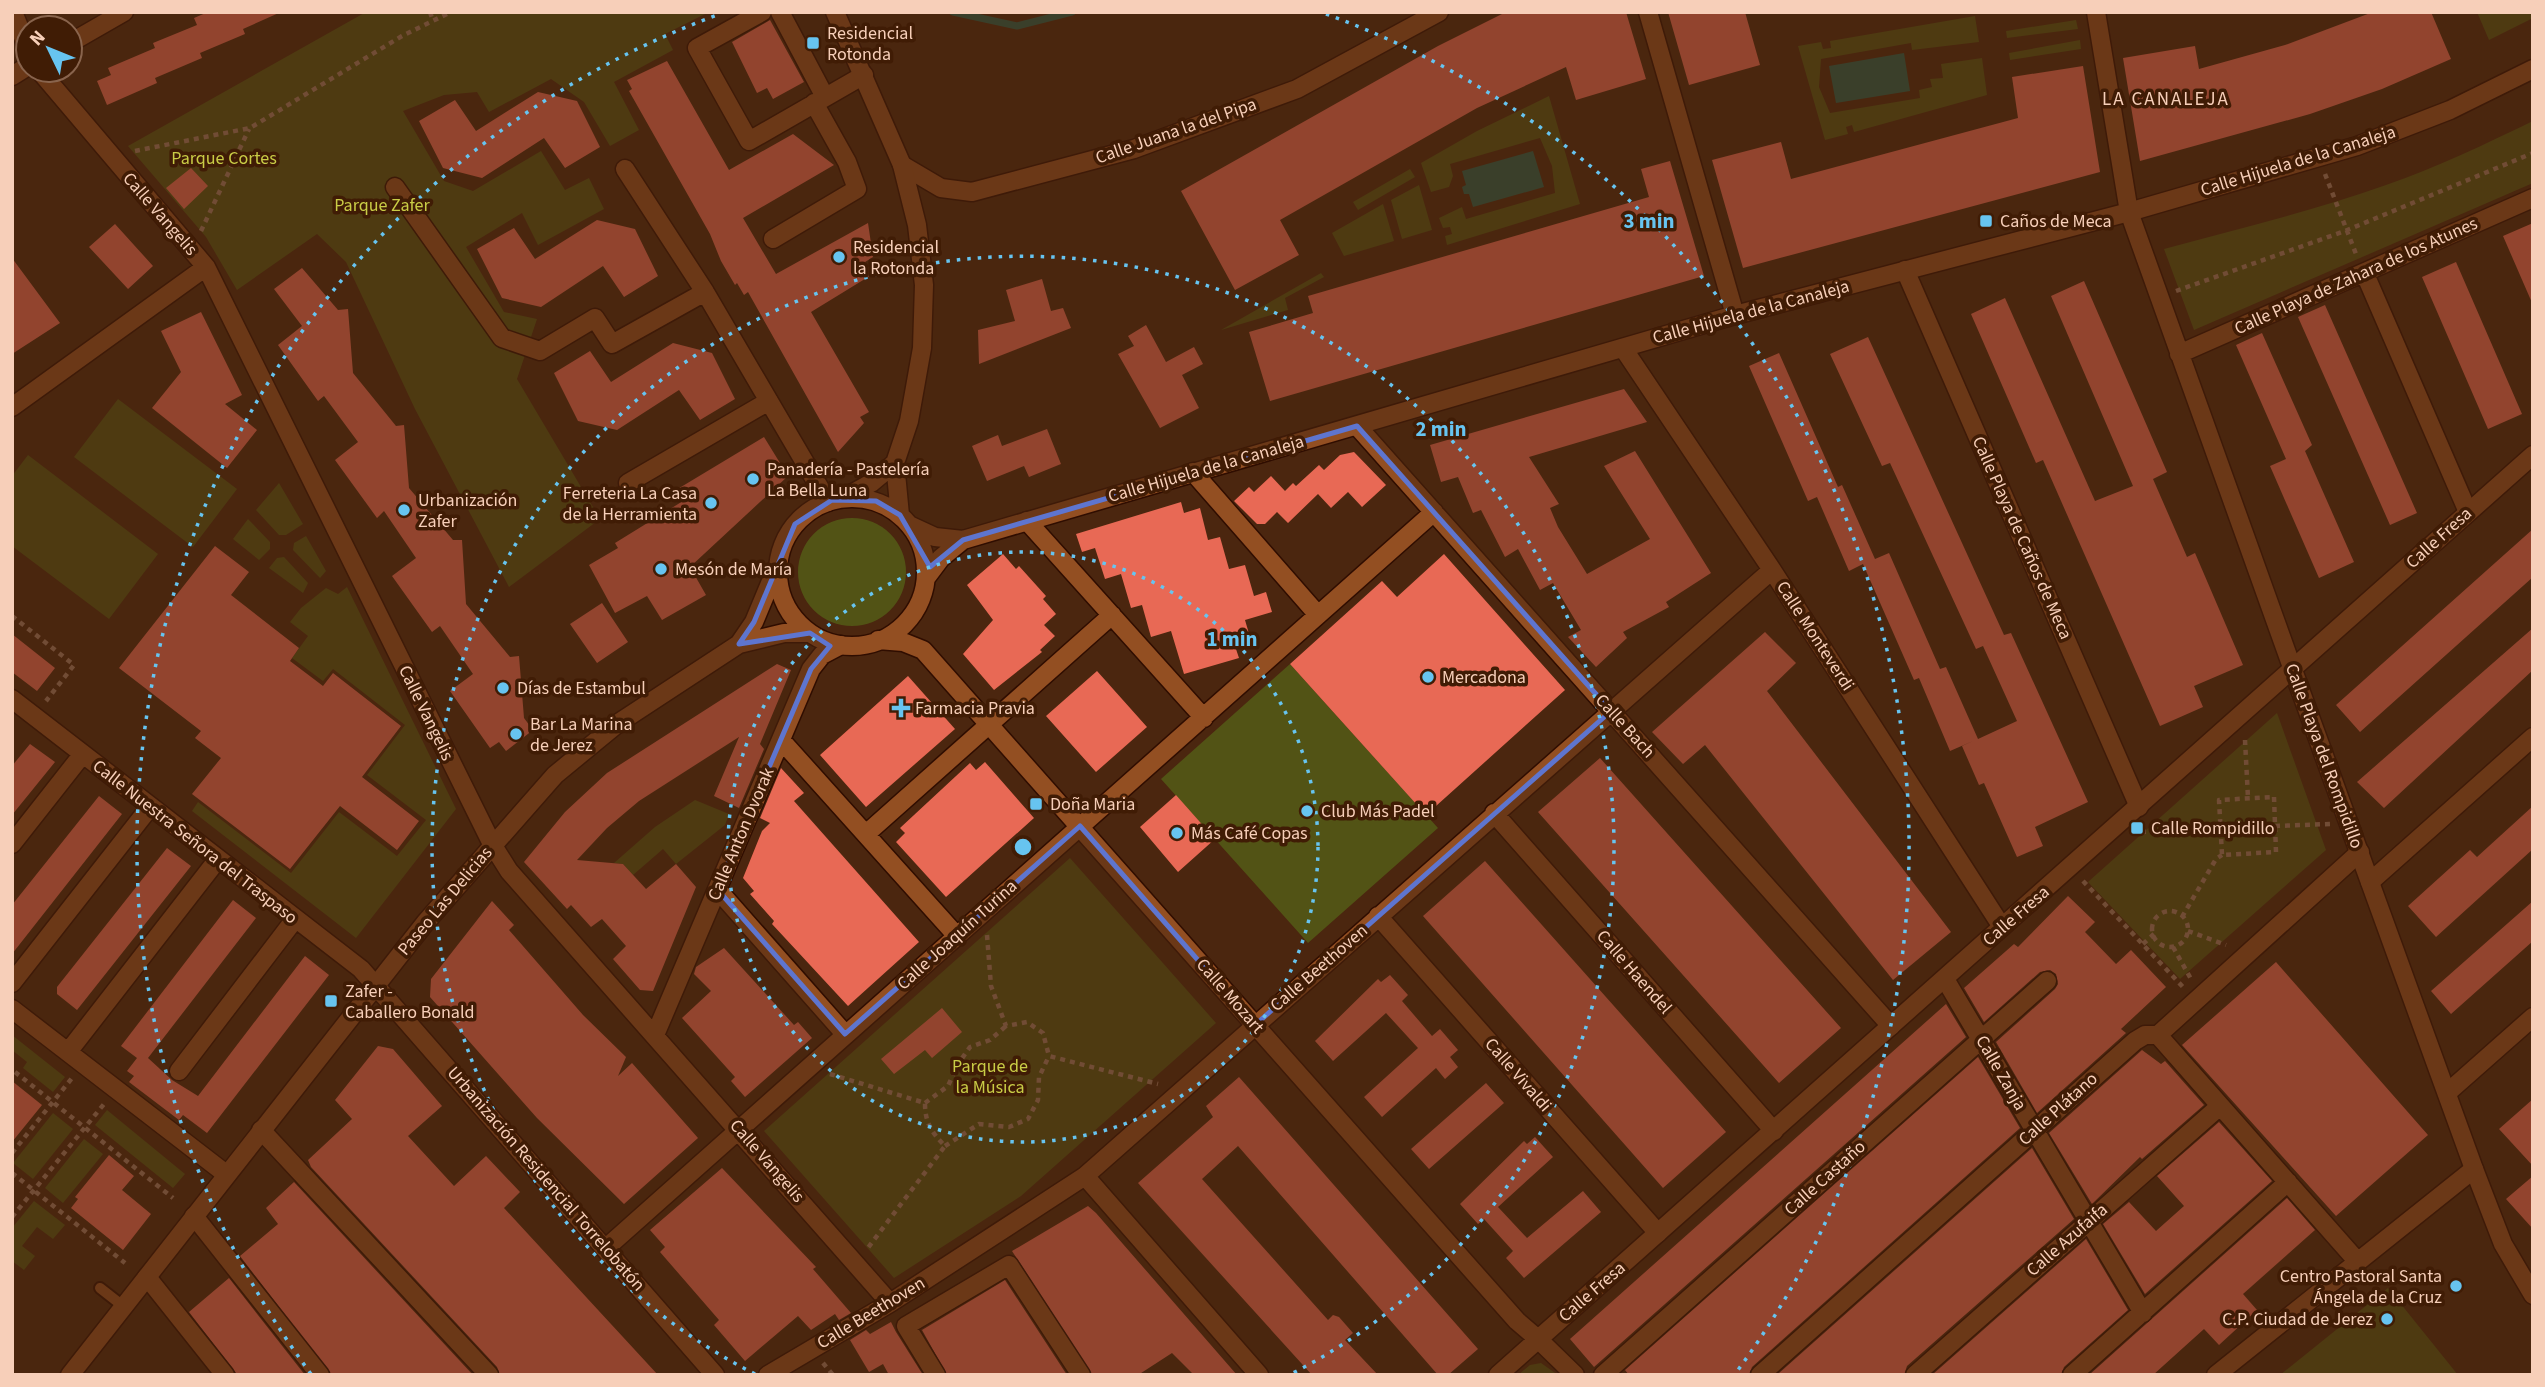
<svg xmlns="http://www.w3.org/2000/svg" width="2545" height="1387" font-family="'Source Sans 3',sans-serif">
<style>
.green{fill:#525315}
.water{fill:#275e4d}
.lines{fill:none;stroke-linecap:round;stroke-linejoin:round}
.stream{stroke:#275e4d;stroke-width:7}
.building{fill:#e86955}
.service-casing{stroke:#2f0d00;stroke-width:14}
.minor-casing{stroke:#2f0d00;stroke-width:21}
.tertiary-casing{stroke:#2f0d00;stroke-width:21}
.path{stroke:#a17a64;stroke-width:4.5;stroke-dasharray:5 5;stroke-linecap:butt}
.service{stroke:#934f22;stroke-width:10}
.minor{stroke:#934f22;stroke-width:18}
.tertiary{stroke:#934f22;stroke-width:18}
.marked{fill:none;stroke:#5e75cf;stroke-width:5;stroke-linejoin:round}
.ring{fill:none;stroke:#67c4f0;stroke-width:3.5;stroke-dasharray:3.5 7}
.poi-dot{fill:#67c4f0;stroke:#401c05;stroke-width:2.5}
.labels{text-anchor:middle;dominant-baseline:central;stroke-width:7;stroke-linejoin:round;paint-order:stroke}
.poi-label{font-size:18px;fill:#f7cfb9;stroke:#401c05;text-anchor:start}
.street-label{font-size:18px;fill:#f7cfb9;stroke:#401c05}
.park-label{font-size:18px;fill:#c9cc46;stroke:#401c05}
.neighbourhood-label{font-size:19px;letter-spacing:2px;fill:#f7cfb9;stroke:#401c05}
.centre{fill:#67c4f0;stroke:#401c05;stroke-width:3.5}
.ring-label{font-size:21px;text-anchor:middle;font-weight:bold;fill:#67c4f0;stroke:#401c05;stroke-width:7;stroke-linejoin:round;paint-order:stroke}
</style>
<rect width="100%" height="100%" fill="#4b260f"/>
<!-- green -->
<path class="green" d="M366,12H709L665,34L673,50L614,82L639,130L610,146L584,102L551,79L489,112L477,92L444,95L403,111L444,181L473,191L541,151L565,190L589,178L604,209L538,245L522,213L466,247L504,312L537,319L517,379L600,519L509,587L415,409L346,262L317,234L237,290L206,237L128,146Z
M2477,12H2533V18L2489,40Z
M1975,16L1979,42L1912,50L1911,43L1821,59L1819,87L1830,113L1920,98L1919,90L1932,87L1930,79L1943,78L1941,64L1982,58L1987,95L1854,132L1852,125L1846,127L1848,134L1825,140L1798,46L1821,42L1823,49L1831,48L1830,41Z
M2076,20L2078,29L2007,38L2006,31Z
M2080,40L2081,49L2010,60L2009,53Z
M1549,96L1580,204L1447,245L1445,236L1452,234L1450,227L1443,228L1439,218L1462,207L1466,219L1555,193L1552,166L1540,138L1450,164L1453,176L1449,187L1431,192L1421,163L1477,131Z
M2533,121V183L2194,330L2164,249C2238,229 2313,211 2386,185C2436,168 2485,144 2533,121Z
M1410,169L1415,177L1358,210L1353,202Z
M1419,185L1432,230L1402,239L1391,200Z
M1383,204L1394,241L1344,256L1332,233Z
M1321,273L1324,277L1285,298L1288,310L1221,330Z
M118,399L237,489L193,547L74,457Z
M28,455L158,554L109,619L12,546V476Z
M279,483L303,524L286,535H279L256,510Z
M798 572a54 54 0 1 1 108 0a54 54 0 1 1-108 0Z
M248,519L270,542V549L259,560L233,539Z
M306,536L326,571L320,578L293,550L294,543Z
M284,557L308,583L303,593L269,568L277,558Z
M347,587L456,809L356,938L192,811L198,802L291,873L339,812L397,856L426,820L367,775L405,725L333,669L323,681L292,658L308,636L290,622L301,608L326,588L338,594Z
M1290,664L1438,828L1308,943L1161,779Z
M2277,713L2326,850L2180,979L2088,882Z
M695,800L729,814L725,825L676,864L663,849L633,875L623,864L614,863L655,827Z
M1070,858L1216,1023L1021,1196L894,1278L764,1131Z
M12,1035L65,1077L53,1092L23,1068L27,1062L12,1050Z
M107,1110L185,1174L173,1188L95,1125Z
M53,1113L73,1129L33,1179L13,1163Z
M84,1139L103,1154L63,1203L45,1188Z
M34,1201L65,1225L53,1239L37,1227L22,1246L35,1256L24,1270L12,1261V1228Z
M2388,1288L2458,1375H2280Z
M1541,1363L1558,1375H1518L1530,1365Z"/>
<!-- water -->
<path class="water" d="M1904,53L1910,91L1836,103L1829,66Z
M1533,151L1544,187L1473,207L1469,194H1464L1462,187L1466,185L1462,171Z"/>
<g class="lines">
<!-- stream -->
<path class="stream" d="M953,12L1017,26L1072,12"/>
</g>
<!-- building -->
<path class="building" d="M208,12H281L243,29L245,34L200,53L202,58L155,78L157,83L107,105L97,81L111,75L108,68L155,48L153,43L197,25L194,18Z
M1506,12H1626L1646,79L1576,100L1566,67L1477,108L1280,220L1299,255L1235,290L1181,191L1438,46Z
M1668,12H1745L1760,65L1689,85Z
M2373,12H2431L2451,59L2382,89L2310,114L2140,161L2123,58L2195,46L2199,69L2285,45Z
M770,20L804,82L773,99L767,88L757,93L732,42Z
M667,61L729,170L793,134L834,165L743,218L776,274L868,223L873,257L865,262L873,274L811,312L869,412L860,417L864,423L838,452L748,292L744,295L737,283L735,285L721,261L710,234L629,91L632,89L627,80Z
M2083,66L2100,172L1743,268L1712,160L1781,142L1791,179L2018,118L2012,77Z
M538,92L577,101L600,147L565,168L544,138L482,178L443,168L419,121L455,100L476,131Z
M1670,161L1704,276L1270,401L1249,332L1313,313L1308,296L1649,197L1641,169Z
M191,168L208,186L184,209L166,188Z
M597,220L635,229L658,276L624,297L603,266L541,307L502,298L477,249L514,228L535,259Z
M2533,223V305L2503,236Z
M115,224L153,266L128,289L89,247Z
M12,258L60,323L12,354Z
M2456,262L2522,414L2488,429L2422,277Z
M302,268L338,310L348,309L353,373L396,426L404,425L409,488L453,540H462L466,604L510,657L519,656L524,718L533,730L506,751L499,742L490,748L450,691L473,674L440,626L432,632L392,576L416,558L384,511L377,518L335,460L358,442L324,396L318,401L278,345L302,326L274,289Z
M1042,279L1051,311L1063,308L1071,328L979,364L978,330L1015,321L1006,290Z
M2084,281L2167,472L2153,479L2187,557L2195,553L2243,665L2194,686L2203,707L2160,726L2043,460L2036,463L1971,314L2005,298L2095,501L2133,486L2051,296Z
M2325,305L2417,513L2390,525L2298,317Z
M201,312L242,395L225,404L257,430L227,468L152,408L181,372L161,331Z
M1146,325L1166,362L1194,347L1203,364L1182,375L1199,408L1160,428L1118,354L1134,346L1128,336Z
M2262,333L2312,445L2305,451L2354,562L2319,578L2270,466L2286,459L2236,345Z
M1868,337L2004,635L2011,633L2088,802L2035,827L2043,846L2017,857L1984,783L1979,785L1962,746L1973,741L1950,751L1919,678L1914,680L1863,564L1849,571L1817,497L1808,501L1749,366L1779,353L1838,487L1842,485L1875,559L1889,553L1940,669L1946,667L1978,739L2017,721L1983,646L1976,649L1890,463L1882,466L1830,354Z
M673,343L712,353L735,399L700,420L679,390L617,430L578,421L554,373L590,351L611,382Z
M1624,389L1647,422L1529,457L1559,504L1550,508L1558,527L1587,574L1650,539L1604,466L1635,451L1711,573L1666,602L1669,607L1623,632L1627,638L1596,667L1568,637L1581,630L1553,583L1540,590L1518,549L1505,557L1481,510L1473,513L1458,477L1441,482L1430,445Z
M1047,429L1061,464L1029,477L1024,466L987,481L972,446L998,435L1002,446Z
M764,437L788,476L690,567L706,595L662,620L647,596L615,613L589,565L618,548L615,543L683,501L676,490Z
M1354,452L1386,485L1362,507L1348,492L1331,508L1318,494L1288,523L1277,512L1265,524H1257L1234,501L1249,487L1254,492L1271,476L1285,491L1293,483L1296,486L1319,465L1324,470L1340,455Z
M1181,502L1184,513L1200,508L1208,540L1220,537L1229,569L1245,565L1254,596L1266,592L1272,612L1245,620L1252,644L1236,649L1239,658L1184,674L1171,631L1151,637L1142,605L1131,608L1121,574L1105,579L1095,548L1082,552L1076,534Z
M2533,529V577L2360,732L2336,705Z
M215,546L249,572L231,595L299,648L290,661L323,686L333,673L401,726L362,777L419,821L397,850L340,806L290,869L192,794L221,758L195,738L201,731L119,668Z
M1003,554L1016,569L1019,566L1046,596L1043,599L1056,614L1044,625L1055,636L1040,650L1042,652L994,690L963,654L993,620L967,585Z
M1444,554L1565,690L1426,815L1290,664L1382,581L1397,597Z
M602,603L628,642L597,663L570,624Z
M2533,628V670L2384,808L2357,782Z
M1765,632L1796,663L1767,691L1951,932L1893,980L1705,745L1683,764L1652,732Z
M12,634L55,668L37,691L12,672Z
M777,664L791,670L760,744L764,749L739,808L714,796L739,737L639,801L607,828L577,860L623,864L646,889L676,864L696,887L653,991L640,990L613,959L626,946L602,919L591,927L571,905L567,909L524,862L565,812L607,773Z
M1097,671L1147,727L1096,772L1046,716Z
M908,676L955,729L866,807L820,755Z
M30,744L55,762L12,815V766Z
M1600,758L1841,1028L1779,1083L1538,812Z
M985,762L1034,818L946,897L896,842L905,833L900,828L970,763L976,770Z
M781,768L804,793L794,801L919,942L848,1006L772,924L774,921L750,894L754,891L743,878L762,831L770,823L760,818Z
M1176,795L1215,839L1178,872L1140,827Z
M99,796L122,814L12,954V905Z
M2533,806V849L2436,937L2408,906L2470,850L2477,857Z
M167,848L191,866L77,1010L57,994V987Z
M1485,861L1726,1132L1663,1188L1423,916Z
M2068,896L2095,922L2085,932L2116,964L2131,950L2166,987L2121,1029L2126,1033L2037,1113L1996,1042L2055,989L2058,984L2056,974L2050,970L2040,972L1984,1022L1964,988L2014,944L2018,947Z
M233,900L256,918L148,1058L172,1080L198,1096L305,956L329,975L207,1133L183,1115L179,1120L129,1082L134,1076L127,1071L137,1058L121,1046Z
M492,901L514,925L509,930L583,1015L626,1057L618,1076L632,1063L698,1138L624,1204L537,1118L430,997L431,979Z
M2533,901V941L2451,1014L2431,991Z
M724,948L794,1025L798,1022L812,1038L745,1097L731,1081L735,1077L682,1018L711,991L694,974L696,967Z
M2276,962L2428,1135L2336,1216L2182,1045Z
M1390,975L1408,995L1402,1001L1432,1036L1440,1029L1458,1050L1450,1057L1458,1067L1445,1079L1436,1068L1382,1117L1364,1097L1418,1048L1386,1013L1333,1061L1315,1041L1378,979L1381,982Z
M1946,1004L1966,1037L1594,1367L1570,1339Z
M942,1008L962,1032L932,1058L925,1050L894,1074L881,1059Z
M378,1046L393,1049L442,1106L408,1136L454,1186L486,1156L520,1192L504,1208L658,1375H500L497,1367L311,1167L308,1160L352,1119L335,1100Z
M2142,1050L2161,1064L2165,1061L2204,1105L2142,1159L2140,1157L2092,1204L2049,1133Z
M1978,1057L2020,1128L1752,1367L1749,1375H1629L1625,1370Z
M1239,1077L1478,1349L1448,1375H1438L1238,1146L1202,1179L1328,1320L1333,1315L1339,1317L1353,1333L1345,1340L1378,1375H1312L1138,1183L1213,1117L1206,1106Z
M12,1081L42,1105L12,1142Z
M1486,1083L1504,1103L1429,1169L1411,1149Z
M2533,1099V1166L2499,1129Z
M2219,1122L2272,1181L2145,1294L2103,1224L2129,1202L2156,1231L2184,1206L2157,1176Z
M1535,1137L1553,1157L1498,1207L1527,1238L1583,1191L1601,1212L1524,1278L1506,1258L1513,1251L1484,1219L1478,1224L1460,1204L1524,1141L1527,1144Z
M2032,1148L2074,1219L1907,1366L1904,1375H1777Z
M109,1155L134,1176L122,1190L151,1214L123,1250L71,1208L78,1199L75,1197Z
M722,1168L816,1267L813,1269L851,1313L839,1320L835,1314L811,1330L798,1316L745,1361L714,1325L719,1320L660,1252L665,1247L650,1230Z
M2533,1176V1229L2506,1199Z
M294,1182L473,1375H331L240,1256L278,1224L266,1208Z
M2287,1198L2315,1230L2243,1294L2257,1310L2219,1345L2204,1329L2153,1375H2089Z
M1088,1206L1096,1213L1237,1375H1194L1172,1353L1138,1375H1092L1012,1251Z
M2086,1239L2128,1310L2064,1367L2061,1375H1932Z
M229,1278L305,1375L236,1373L189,1312Z
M1005,1280L1067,1375H947L922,1330Z
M891,1322L896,1332L923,1375H889L883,1364L869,1372L850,1340L866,1330L870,1334Z"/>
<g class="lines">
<defs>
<path id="service" d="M100,1288L123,1306"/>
<path id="minor" d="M13,12L28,49
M762,12L697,48L749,141L864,75
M780,12L825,97
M1648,12L1735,315
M2096,12L2129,212L2293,670
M70,43L124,12
M39,70L206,267L492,844L509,871L890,1303
M12,76L28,66
M902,165L941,188L972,192L1134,149L1297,89L1439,12
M625,169L705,292L828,502
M395,187L502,338L540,351L595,318L612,344L705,292
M773,239L857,189L847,162L814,103
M1905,270L2139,807
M2365,274L2468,512
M1623,348L1772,570L2002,927
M2179,354L2533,198
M12,407L206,267
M1357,426L1891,1026
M1193,472L1318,615
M628,483L769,401
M1027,521L1204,718
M12,699L361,969L715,1375
M781,740L956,935
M1494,813L1774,1131
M866,834L1112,615
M12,844L82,755
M2370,882L2533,737
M717,889L845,1034
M1378,916L1658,1233
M1945,979L2143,1313
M12,983L150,807
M12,1009L226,1174
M655,1035L811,669L822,655L841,645
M2158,1035L2358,1262
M68,1052L218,859
M179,1071L295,919
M2447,1093L2533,1017
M261,1130L489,1375
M1085,1176L1259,1375
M194,1216L320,1375
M606,1248L1434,512
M147,1277L225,1375
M1538,1339L1575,1375
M768,1375L890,1303L1085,1176L1772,570
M936,1375L906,1326L1009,1265L1081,1375
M1603,1375L2047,981
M1760,1375L2135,1041L2145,1035H2158L2360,852
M1915,1375L2220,1106
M2072,1375L2288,1182
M2216,1375L2474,1169"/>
<path id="tertiary" d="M835,12L902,165L917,225L924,285L922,348L909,421L895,463L900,515
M846,497L871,483L895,463
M778 572a74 74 0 1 1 148 0a74 74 0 1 1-148 0Z
M909,525L935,537L963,540L1735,315L2129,212L2357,146L2450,110L2533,69
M926,578L941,558L963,540
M878,640L903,642L923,650L1517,1321L1538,1339
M739,644L754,622L776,569
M2293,670L2474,1169L2503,1244L2533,1295
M70,1375L425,923L555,775L617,724L739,644L784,633H810
M1498,1375L2533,455"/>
</defs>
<!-- service casing -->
<use href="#service" class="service-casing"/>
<!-- minor casing -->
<use href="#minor" class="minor-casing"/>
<!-- tertiary casing -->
<use href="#tertiary" class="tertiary-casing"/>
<!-- path -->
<path class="path" d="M430,12L433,21
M135,151L250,128L402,36L451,12
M2325,174L2356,254
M201,231L249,129
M2176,291L2345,231L2533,153
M12,616L74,665L46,701
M2245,740L2248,798
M2274,797L2276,852L2222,855L2219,800Z
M2275,826L2330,824
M2141,832L2221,829
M2083,881L2183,987
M2152 929a18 18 0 1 1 36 0a18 18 0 1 1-36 0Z
M2182,917L2216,859L2222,855
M2188,931L2226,945
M987,935L991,986L1006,1026L1027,1022L1043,1033L1049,1056L1158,1084
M2143,944L2154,934
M2173,947L2191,979
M15,1072L173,1198
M830,1074L925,1103C925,1122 931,1132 945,1146L867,1249
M925,1103L948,1086L958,1064L970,1047L990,1040L1006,1026
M945,1146L979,1124L1009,1127L1028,1119L1038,1100L1039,1077L1049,1056
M12,1153L72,1078
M12,1173L125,1263
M12,1217L104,1104
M823,1363L833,1375"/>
<!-- service -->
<use href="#service" class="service"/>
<!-- minor -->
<use href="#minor" class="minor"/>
<!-- tertiary -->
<use href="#tertiary" class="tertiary"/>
</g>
<!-- marked area -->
<path d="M0 0H2545V1387H0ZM1357,426L1611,711L1255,1025L1080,826L845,1034L717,889L811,669L830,646L810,633L739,644L754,622L795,524L832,500L876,501L900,515L930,567L963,540Z" fill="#4b260f" fill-opacity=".55" fill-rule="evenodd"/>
<path class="marked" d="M1357,426L1611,711L1255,1025L1080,826L845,1034L717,889L811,669L830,646L810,633L739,644L754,622L795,524L832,500L876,501L900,515L930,567L963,540Z"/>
<!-- distance rings -->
<g class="ring">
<circle cx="1023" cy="847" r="295"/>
<path d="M755 1374A591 591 0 1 1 1291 1374"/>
<path d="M311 1374A886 886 0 0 1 720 14M1326 14A886 886 0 0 1 1735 1374"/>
</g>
<!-- markers -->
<g class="poi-dot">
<rect x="806" y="36" width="14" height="14" rx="3.5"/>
<rect x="1979" y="214" width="14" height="14" rx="3.5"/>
<circle cx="839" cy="257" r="7"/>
<circle cx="753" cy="479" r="7"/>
<circle cx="711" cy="503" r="7"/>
<circle cx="404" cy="510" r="7"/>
<circle cx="661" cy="569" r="7"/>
<circle cx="1428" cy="677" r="7"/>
<circle cx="503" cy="688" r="7"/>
<path d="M897.5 697.5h7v7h7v7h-7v7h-7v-7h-7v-7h7z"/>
<circle cx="516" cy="734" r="7"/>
<rect x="1029" y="797" width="14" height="14" rx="3.5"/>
<circle cx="1307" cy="811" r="7"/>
<rect x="2130" y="821" width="14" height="14" rx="3.5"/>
<circle cx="1177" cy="833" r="7"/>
<rect x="324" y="994" width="14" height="14" rx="3.5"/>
<circle cx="2456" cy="1286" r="7"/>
<circle cx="2387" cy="1319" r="7"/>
</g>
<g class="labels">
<!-- poi labels -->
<g class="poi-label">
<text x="827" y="33">Residencial<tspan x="827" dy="21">Rotonda</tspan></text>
<text x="2000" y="221">Caños de Meca</text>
<text x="853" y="247">Residencial<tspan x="853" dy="21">la Rotonda</tspan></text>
<text x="767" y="469">Panadería - Pastelería<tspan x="767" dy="21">La Bella Luna</tspan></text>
<text x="697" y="493" text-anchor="end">Ferreteria La Casa<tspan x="697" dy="21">de la Herramienta</tspan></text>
<text x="418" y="500">Urbanización<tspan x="418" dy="21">Zafer</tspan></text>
<text x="675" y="569">Mesón de María</text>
<text x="1442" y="677">Mercadona</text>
<text x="517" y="688">Días de Estambul</text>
<text x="915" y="708">Farmacia Pravia</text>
<text x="530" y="724">Bar La Marina<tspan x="530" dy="21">de Jerez</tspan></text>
<text x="1050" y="804">Doña Maria</text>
<text x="1321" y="811">Club Más Padel</text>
<text x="2151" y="828">Calle Rompidillo</text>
<text x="1191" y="833">Más Café Copas</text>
<text x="345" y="991">Zafer -<tspan x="345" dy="21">Caballero Bonald</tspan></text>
<text x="2442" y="1276" text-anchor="end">Centro Pastoral Santa<tspan x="2442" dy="21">Ángela de la Cruz</tspan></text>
<text x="2373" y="1319" text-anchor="end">C.P. Ciudad de Jerez</text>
</g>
<!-- street labels -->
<g class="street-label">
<text transform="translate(1176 131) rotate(-19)">Calle Juana la del Pipa</text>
<text transform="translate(2298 161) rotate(-17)">Calle Hijuela de la Canaleja</text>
<text transform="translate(160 214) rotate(49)">Calle Vangelis</text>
<text transform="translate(2356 276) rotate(-24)">Calle Playa de Zahara de los Atunes</text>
<text transform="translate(1751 312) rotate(-15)">Calle Hijuela de la Canaleja</text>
<text transform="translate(1206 469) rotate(-16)">Calle Hijuela de la Canaleja</text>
<text transform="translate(2022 538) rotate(66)">Calle Playa de Caños de Meca</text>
<text transform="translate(2439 538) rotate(-42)">Calle Fresa</text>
<text transform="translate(1815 636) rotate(57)">Calle Monteverdi</text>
<text transform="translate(426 713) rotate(64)">Calle Vangelis</text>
<text transform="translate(1625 726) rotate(48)">Calle Bach</text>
<text transform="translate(2324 756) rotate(70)">Calle Playa del Rompidillo</text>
<text transform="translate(741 834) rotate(-67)">Calle Anton Dvorak</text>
<text transform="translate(195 842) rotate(38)">Calle Nuestra Señora del Traspaso</text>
<text transform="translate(445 901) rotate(-50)">Paseo Las Delicias</text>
<text transform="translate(2016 916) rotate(-41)">Calle Fresa</text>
<text transform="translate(957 935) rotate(-42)">Calle Joaquín Turina</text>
<text transform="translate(1319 968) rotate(-41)">Calle Beethoven</text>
<text transform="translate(1634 972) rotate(49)">Calle Haendel</text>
<text transform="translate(1230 996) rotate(49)">Calle Mozart</text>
<text transform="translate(2001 1073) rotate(60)">Calle Zanja</text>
<text transform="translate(1518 1075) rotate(49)">Calle Vivaldi</text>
<text transform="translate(2058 1109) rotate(-42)">Calle Plátano</text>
<text transform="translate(767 1161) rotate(49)">Calle Vangelis</text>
<text transform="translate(1825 1178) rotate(-42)">Calle Castaño</text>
<text transform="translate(546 1179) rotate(49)">Urbanización Residencial Torrelobatón</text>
<text transform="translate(2067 1240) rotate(-41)">Calle Azufaifa</text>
<text transform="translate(1592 1292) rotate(-41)">Calle Fresa</text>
<text transform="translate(871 1313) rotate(-31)">Calle Beethoven</text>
</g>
<!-- park labels -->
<g class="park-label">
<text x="224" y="158">Parque Cortes</text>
<text x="382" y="205">Parque Zafer</text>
<text x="990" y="1066">Parque de<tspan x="990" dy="21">la Música</tspan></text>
</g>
<!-- neighbourhood labels -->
<g class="neighbourhood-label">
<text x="2166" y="99">LA CANALEJA</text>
</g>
</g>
<circle cx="1023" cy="847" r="10" class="centre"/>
<g class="ring-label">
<text x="1649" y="228">3 min</text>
<text x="1441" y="436">2 min</text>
<text x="1232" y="646">1 min</text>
</g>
<!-- border -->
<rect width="2545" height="1387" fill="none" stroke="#f7cfb9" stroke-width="28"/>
<!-- north arrow -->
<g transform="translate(49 49) rotate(313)"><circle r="33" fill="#401c05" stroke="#89644d" stroke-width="2"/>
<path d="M0-5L12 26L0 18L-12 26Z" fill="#67c4f0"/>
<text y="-10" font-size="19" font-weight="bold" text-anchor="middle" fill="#f7cfb9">N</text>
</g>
</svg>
